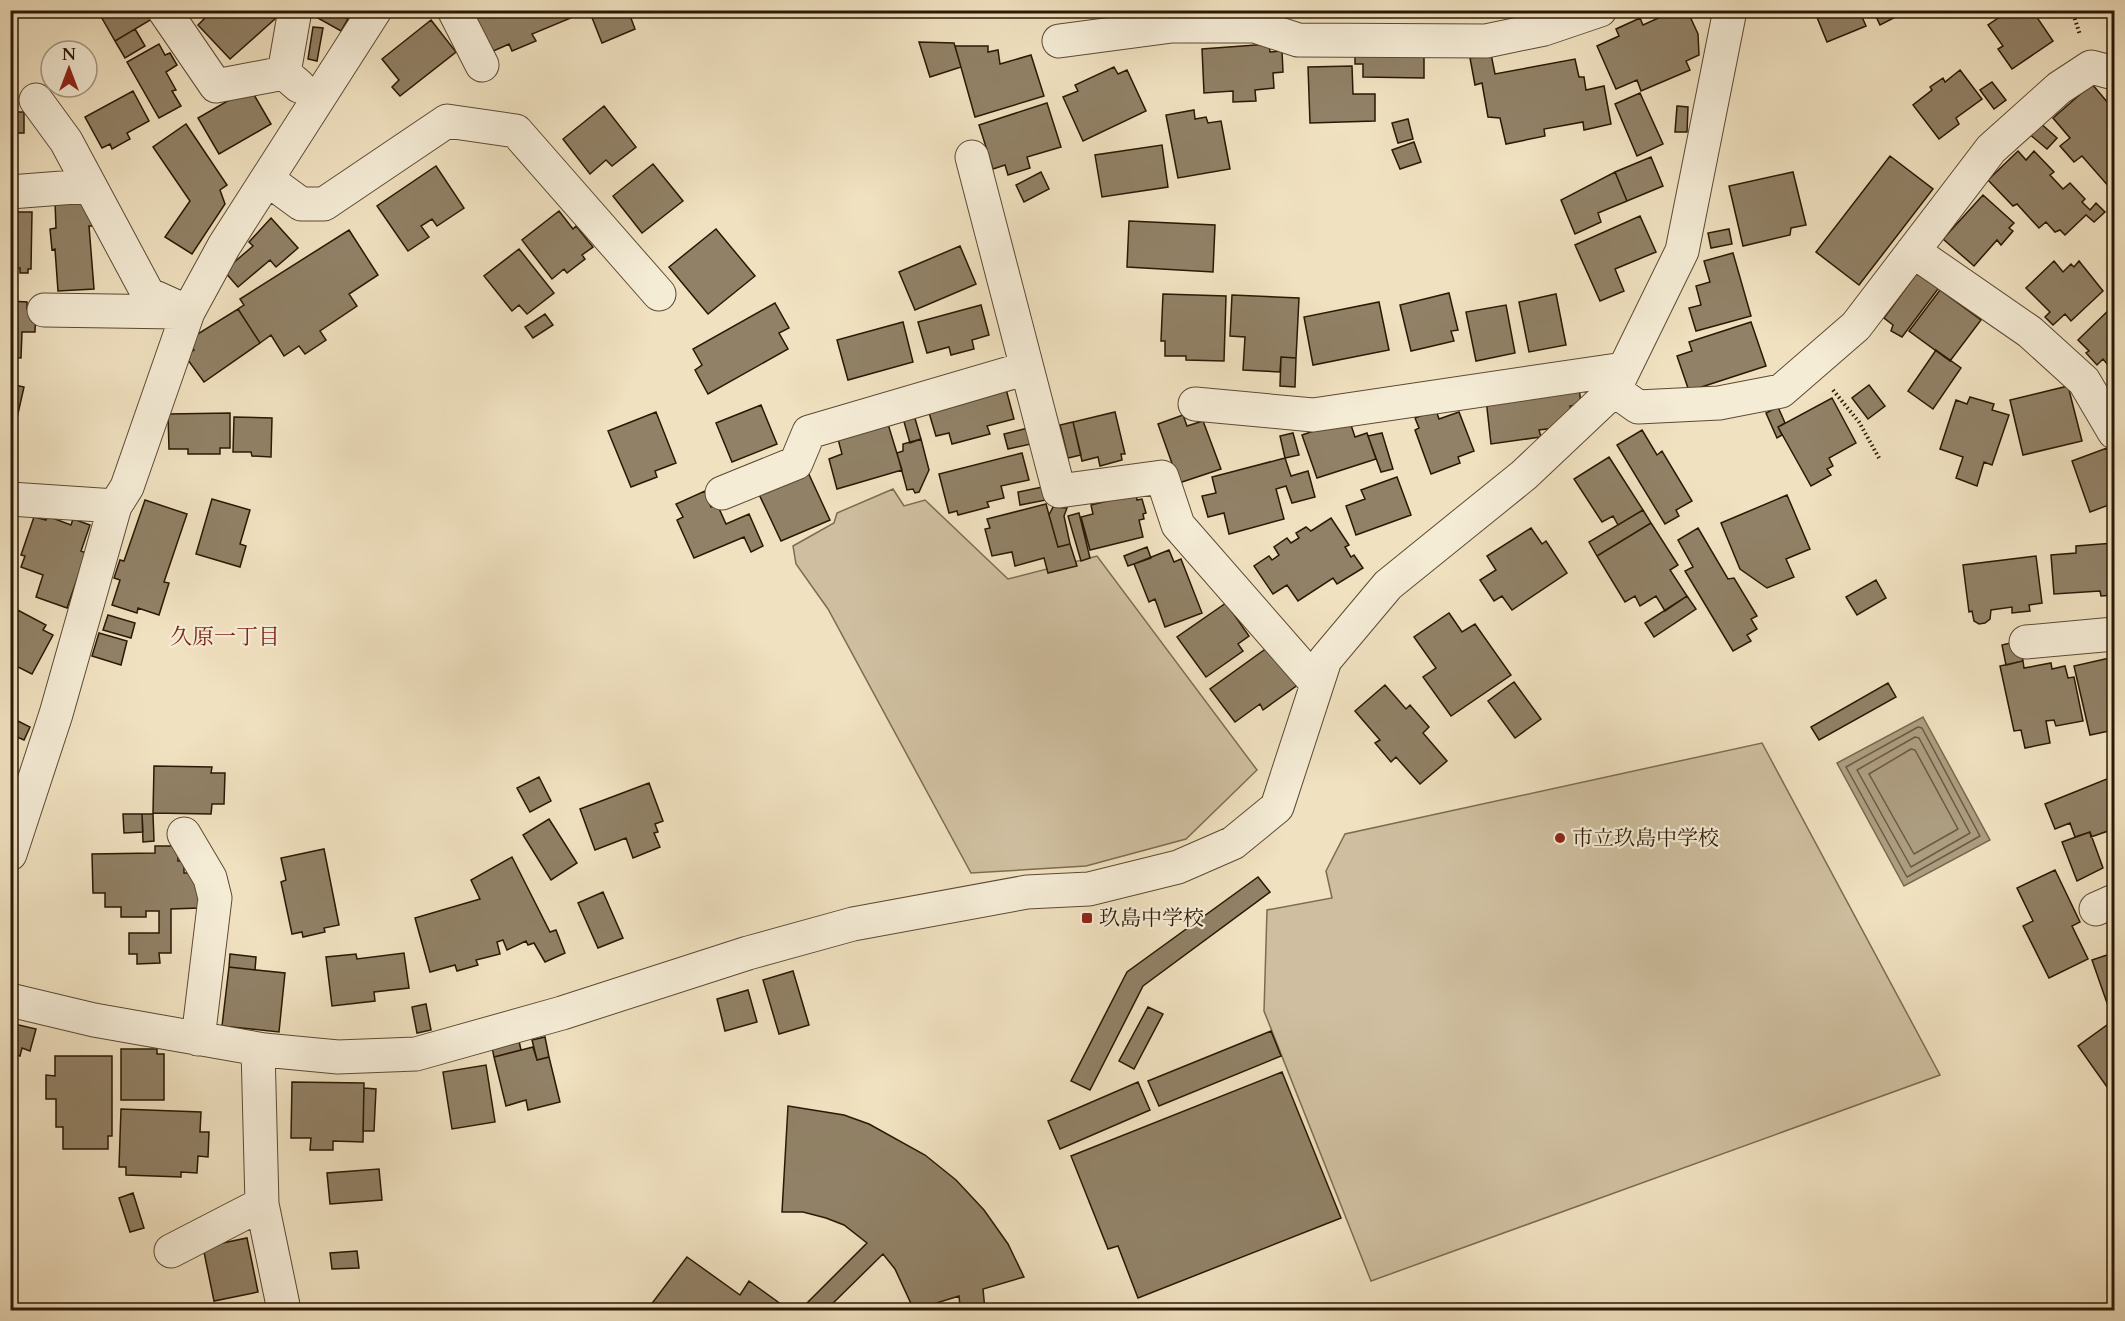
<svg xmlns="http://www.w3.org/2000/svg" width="2125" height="1321" font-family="Cardo,'Noto Serif JP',serif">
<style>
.green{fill:#cfbfa0;stroke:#7d6c52;stroke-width:1.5}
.water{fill:#ad9d80;stroke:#79684e;stroke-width:1.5}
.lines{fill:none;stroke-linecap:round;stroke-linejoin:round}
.shore{stroke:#6c5a42;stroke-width:1.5}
.building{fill:#918166;stroke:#2b1804;stroke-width:1.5}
.street-casing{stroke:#5c4a33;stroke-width:35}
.path{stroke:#2b1804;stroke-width:4;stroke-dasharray:1.5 3;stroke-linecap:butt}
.street{stroke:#f5ecd6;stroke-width:33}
.poi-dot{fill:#8f2418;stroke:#f5ecd6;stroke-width:2}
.labels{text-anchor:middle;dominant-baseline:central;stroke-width:4.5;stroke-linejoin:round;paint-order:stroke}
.poi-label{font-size:21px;fill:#2b1804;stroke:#f5ecd6;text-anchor:start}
.neighbourhood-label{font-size:22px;fill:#7a1f14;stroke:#f5ecd6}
</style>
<rect width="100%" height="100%" fill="#f0e1c0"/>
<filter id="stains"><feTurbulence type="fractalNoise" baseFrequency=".00333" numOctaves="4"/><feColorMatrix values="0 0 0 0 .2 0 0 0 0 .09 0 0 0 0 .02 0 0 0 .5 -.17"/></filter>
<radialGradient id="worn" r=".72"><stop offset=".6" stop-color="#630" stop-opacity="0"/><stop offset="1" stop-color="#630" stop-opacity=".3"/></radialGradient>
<!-- green -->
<path class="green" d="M893,489L904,506L925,500L1008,579L1097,556L1257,770L1186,839L1086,866L971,873L828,609L796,564L793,546L834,523L837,513Z
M1762,743L1940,1075L1371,1281L1264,1011L1267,910L1332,898L1326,871L1345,834Z"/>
<!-- water -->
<path class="water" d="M1923,717L1990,840L1904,886L1837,763Z"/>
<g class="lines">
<!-- shore -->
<path class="shore" d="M1918,727L1922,728L1980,836L1907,877L1846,767Z
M1915,737L1919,738L1970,833L1911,867L1857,770Z
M1911,749L1915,750L1958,829L1914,854L1869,774Z"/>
</g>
<!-- building -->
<path class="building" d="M104,10H147L152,19L115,41L99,13Z
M213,10H267L275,19L230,59L198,25Z
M320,10H332L348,19L341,31L316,17Z
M471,10H585V12L532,34L536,41L512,51L509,44L489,53Z
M589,10H628L635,29L602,43Z
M1676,10H1687L1698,34L1699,55L1686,61L1690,70L1641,91L1637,80L1616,89L1597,46L1619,36L1616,29L1640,18L1643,25Z
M1814,10H1859L1866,26L1827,42Z
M1873,10H1909L1880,25Z
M2010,10H2032L2053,41L2012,69L1998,49L2003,46L1988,25Z
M431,20L456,52L400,96L392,87L399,80L382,59Z
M313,27L323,28L317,61L308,59Z
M135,29L145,46L125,58L115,41Z
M919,42L954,43L961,67L930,77Z
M159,44L165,55L170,53L177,65L166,72L176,90L172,91L181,106L159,118L127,62Z
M1269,44L1270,52L1282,51L1283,72L1273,73L1274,88L1255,90L1256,101L1233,102V91L1204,93L1202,49Z
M955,46H988V52L998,50L1000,64L1031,55L1044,96L975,117Z
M1355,47L1424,48V78L1363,77V64H1355Z
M1491,54L1495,74L1575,59L1579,77H1584L1586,90L1604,86L1611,124L1584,130L1583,122L1544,129L1545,136L1506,144L1500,118L1488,117L1482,83L1475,85L1470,58Z
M1352,66L1353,94H1375V121L1310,123L1308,67Z
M1114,67L1118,74L1127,70L1146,111L1083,141L1063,97L1078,91L1075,85Z
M1960,70L1982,99L1956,118L1959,124L1939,139L1913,105L1932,90L1930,87L1943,78L1945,82Z
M1992,82L2006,100L1994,109L1980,90Z
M2092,84L2114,110V184L2110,188L2082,156L2074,162L2060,146L2070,138L2053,118Z
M250,88L271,124L219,154L198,118Z
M133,91L149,121L127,133L130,139L112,149L110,144L102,148L85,117Z
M1640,93L1663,144L1637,156L1615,104Z
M10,103H15L14,112H24V133H15V154H10Z
M1047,103L1061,147L1027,157L1030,168L1008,175L1005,165L993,169L979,125Z
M604,106L636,147L612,166L606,160L590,174L563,139Z
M1677,106L1688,107L1687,132H1675Z
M1194,110L1195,119L1206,117L1208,123L1221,121L1230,169L1178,178L1166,115Z
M1408,119L1413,139L1398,143L1392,123Z
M2038,121L2057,138L2047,149L2028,133Z
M186,124L227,185L220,190L225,204L192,254L165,237L190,201L153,147Z
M1414,142L1421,162L1400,169L1392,150Z
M1162,145L1168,187L1102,197L1095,155Z
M2018,151L2026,160L2034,151L2054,172L2050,175L2063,189L2070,183L2085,199L2082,202L2090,210L2096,203L2105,212L2094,222L2086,215L2065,235L2060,230L2055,232L2046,222L2039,228L2017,204L2013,206L1988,180Z
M1890,156L1933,189L1859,285L1816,252Z
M1651,157L1663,186L1627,201L1615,172Z
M653,164L683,201L642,233L613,196Z
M436,166L464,208L437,226L432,219L421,226L429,237L408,251L377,206Z
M1041,172L1049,189L1024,202L1016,185Z
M1615,172L1627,201L1598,213L1601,222L1575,234L1561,200Z
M1793,172L1806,225L1791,228L1790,235L1743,246L1729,186Z
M1983,195L2014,223L2009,228L2013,231L2001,245L1997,240L1974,266L1943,239Z
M84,199L93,226H89L94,289L58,291L55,249L52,250L50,229L56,228L55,202Z
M559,211L573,229L576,226L593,247L582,255L585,259L567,273L564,269L552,279L522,240Z
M10,212H32L31,269H28V273H20V268H10Z
M1640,216L1656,252L1615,269L1624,291L1600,301L1575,245Z
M271,218L298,248L276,267L270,260L238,287L224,271L253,246L249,242Z
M1129,221L1215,225L1213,272L1127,267Z
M716,229L755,276L708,314L669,267Z
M1729,229L1732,244L1711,248L1708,233Z
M349,230L378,275L349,294L357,306L320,331L326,340L305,354L299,346L284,356L271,335L260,343L238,309L244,305L240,299Z
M960,246L976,284L915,310L899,272Z
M519,249L554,293L527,314L519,305L512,311L484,276Z
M1733,253L1751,316L1696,331L1689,308L1701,305L1696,286L1710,282L1704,261Z
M2054,261L2063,272L2071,264L2074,267L2079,261L2103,291L2071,321L2065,314L2053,325L2045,317L2050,312L2026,288Z
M1923,265L1944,281L1902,337L1891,331L1893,325L1884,318Z
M1940,290L1981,320L1950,361L1909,331Z
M1449,293L1458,330L1451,331L1454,341L1411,351L1400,305Z
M1163,294L1226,296L1224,361L1186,360V356H1165V341H1161Z
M1556,294L1566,345L1529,352L1519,302Z
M1232,295L1299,298L1296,358L1281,357L1280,372L1243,370L1245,337L1230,336Z
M10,301L27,302V309H36L35,332H22L21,358L10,357Z
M1379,302L1389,350L1313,365L1304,317Z
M775,303L789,328L779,333L788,349L708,394L695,370L702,365L693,349Z
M981,305L989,335L972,340L974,349L951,355L949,347L927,353L918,322Z
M1506,305L1515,353L1476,361L1466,312Z
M2114,305V372L2103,359L2097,365L2086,353L2089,351L2078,340Z
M238,309L260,343L204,382L185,356L194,350L188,340Z
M545,314L553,325L533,338L525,327Z
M903,322L913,362L848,380L837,340Z
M1751,322L1766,366L1689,391L1677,356L1692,351L1689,342Z
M1936,350L1961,368L1933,409L1908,391Z
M1281,357L1296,358L1295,387L1280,386Z
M10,384L24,387L14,431L10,430Z
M1869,385L1885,406L1868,419L1852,398Z
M2068,386L2082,441L2023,455L2010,400Z
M1579,387L1581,404L1570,406L1571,417L1563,427L1539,430L1541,437L1491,444L1486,399Z
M1006,389L1014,419L987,426L990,434L952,444L949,433L936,436L927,406Z
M1970,397L1994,404L1992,410L2009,415L1992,465L1984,462L1977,486L1956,478L1963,457L1940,449L1956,400L1967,404Z
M1832,398L1856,443L1829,458L1833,466L1827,469L1831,475L1811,486L1778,427Z
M761,405L777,444L732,462L716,423Z
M1778,407L1785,423L1778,427L1782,435L1777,438L1766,413Z
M1436,410L1439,419L1459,412L1474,451L1458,457L1460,463L1431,474L1415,430L1419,428L1415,418Z
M656,412L676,463L655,471L657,477L631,487L608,431Z
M1115,412L1125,454H1121L1122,460L1100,466L1098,457L1082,461L1073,422Z
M230,413V448H220V454H188V449H169L168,414Z
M914,415L921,439L910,443L903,418Z
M1183,415L1187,426L1203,421L1221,469L1179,483L1158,424Z
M234,417L272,418L271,457L252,456L251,452H233Z
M1349,419L1355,437L1367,433L1376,459L1317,478L1302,435Z
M1073,422L1081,455L1068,458L1060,425Z
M888,424L902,470L837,489L829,459L842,454L838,439Z
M1028,428L1031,444L1008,449L1004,434Z
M1642,430L1657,455L1662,451L1692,501L1676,510L1679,516L1665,524L1617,445Z
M1293,433L1299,455L1285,458L1280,436Z
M1382,433L1393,469L1381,472L1368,436Z
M921,439L929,470L919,492L915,493L913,489L907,490L897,453L903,451V444Z
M2107,448L2114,469V503L2090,512L2072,461Z
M1022,453L1029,480L1001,486L1004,498L987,502L989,507L958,515L957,511L949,513L939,474Z
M1609,457L1643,510L1618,525L1613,516L1602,522L1574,479Z
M1285,458L1291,476L1308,471L1315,497L1292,503L1286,486L1276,489L1284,519L1229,534L1224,513L1208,517L1202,496L1216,493L1212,477Z
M806,468L830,520L781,541L757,490Z
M1397,477L1411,515L1356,535L1346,506L1365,499L1361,490Z
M1043,487L1046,500L1020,505L1018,492Z
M705,491L711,507L717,504L726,524L749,514L763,546L751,552L744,537L694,558L677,520L683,517L676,504Z
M1136,494L1137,500L1142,499L1146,513L1143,514L1144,519L1139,520L1143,537L1090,550L1081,517L1093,514L1091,505Z
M1787,495L1810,549L1786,559L1794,577L1767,588L1740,569L1721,523Z
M212,499L250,510L240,544L246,546L240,567L196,554Z
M145,500L187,514L164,582L169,583L159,615L138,608L137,613L112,605L120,580L114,578L120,560L124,561Z
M1046,504L1058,547L1070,544L1077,566L1048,573L1044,558L1015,566L1012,552L992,556L985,529L990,528L987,519Z
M1053,507L1067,508L1064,516L1070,544L1058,547L1049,515Z
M1643,510L1651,523L1597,556L1589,542Z
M1079,513L1090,558L1081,561L1068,516Z
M47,516L71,525L73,519L90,525L81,551L86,553L67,608L36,597L43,575L21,567L25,556L21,555L34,517L46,520Z
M1331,518L1349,545L1345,547L1351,557L1354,555L1363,568L1337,584L1333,578L1298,601L1287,585L1273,594L1254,566L1269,556L1272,560L1279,555L1274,547L1287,538L1291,543L1299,538L1296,533L1306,527L1311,531Z
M1651,523L1678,565L1670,570L1687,596L1665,611L1656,596L1640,606L1635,596L1625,602L1597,556Z
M1531,528L1542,544L1546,541L1567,573L1512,610L1502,596L1494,601L1480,580L1496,570L1487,556Z
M1698,528L1728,579L1734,578L1757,616L1751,619L1757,629L1747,635L1751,641L1733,651L1685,571L1693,567L1678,540Z
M2114,543V595L2101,596L2100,591L2054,594L2051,555L2076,553V546Z
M1147,547L1151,558L1128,566L1124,556Z
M1169,550L1174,562L1181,559L1202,613L1165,627L1155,599L1149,602L1134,564Z
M2036,556L2042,603L2029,605L2030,611L2012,613V607L1991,610L1990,619L1985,623L1979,624L1974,621L1972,611L1969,612L1963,565Z
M1876,580L1886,598L1857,615L1846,597Z
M1687,596L1696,609L1654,637L1645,623Z
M1226,603L1249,636L1238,644L1243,651L1206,677L1177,637Z
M10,606L46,625L43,630L53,635L32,674L10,663Z
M1449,613L1462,632L1475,624L1511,675L1451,716L1423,677L1436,668L1414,637Z
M108,615L135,623L131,638L103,630Z
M99,633L127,641L121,665L92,656Z
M2019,641L2023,661L2006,665L2002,645Z
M1271,645L1299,684L1263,710L1260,704L1235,722L1210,689Z
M2114,657V730L2090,735L2074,666Z
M2023,661L2024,668L2051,663L2052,669L2065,666L2068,678L2074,677L2083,721L2056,726L2054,720L2046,721L2050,743L2025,748L2021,730L2014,731L2000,666Z
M1514,682L1541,719L1515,738L1488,701Z
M1888,683L1896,697L1819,740L1811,727Z
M1385,685L1406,709L1410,705L1429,727L1423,733L1447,761L1420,784L1396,757L1391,762L1375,743L1380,740L1355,711Z
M10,717L30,727L24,740L10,734Z
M154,766L212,767L211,773H225L224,804H212L211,814L153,813Z
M2114,776V834L2111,830L2091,837L2090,832L2075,837L2070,823L2055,829L2045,804Z
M539,777L551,801L530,812L517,788Z
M649,783L663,821L655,824L658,832L654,833L660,847L633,858L626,838L595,850L580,809Z
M123,814H142L143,832L124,833Z
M142,814H153L154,841L143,842Z
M549,819L577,863L551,880L523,835Z
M2090,832L2103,868L2077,881L2062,842Z
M155,846H178V861H184V873H199V908L171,909V953H159L160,963L137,964V954H129V933H159V911H146V917H121V907H105V893H93L92,854L155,853Z
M324,849L339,925L324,928L325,932L303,937L302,932L292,934L281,882L286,880L281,858Z
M512,857L550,932L556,930L565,953L545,962L534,943L528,945L526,941L507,950L503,940L497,942L500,954L476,960L478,965L457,971L455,965L430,972L415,918L480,899L471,880Z
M2055,870L2080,922L2072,926L2088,959L2049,978L2023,926L2033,921L2017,888Z
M1258,877L1270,892L1143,986L1090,1090L1071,1081L1127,972Z
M603,892L623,938L598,948L578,903Z
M404,953L409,988L374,992L375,1001L332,1006L326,957L356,954L357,959Z
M2113,953L2114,1000L2107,1003L2092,960Z
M230,954L256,957L255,970L229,967Z
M229,967L285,973L279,1032L222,1026Z
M793,971L809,1025L779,1034L763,980Z
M748,990L757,1022L725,1031L717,999Z
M426,1004L431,1030L417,1033L412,1007Z
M1148,1007L1163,1014L1134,1069L1119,1061Z
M2114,1020V1082L2107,1087L2078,1046Z
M10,1023L36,1029L30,1051L22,1048L20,1056L10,1053Z
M1271,1031L1281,1056L1159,1106L1148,1081Z
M545,1037L549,1057L537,1060L532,1040Z
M519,1041L521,1050L494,1057L492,1047Z
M533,1047L537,1060L549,1057L560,1102L528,1110L526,1100L506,1106L494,1057Z
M121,1049H157V1054H164V1100H121Z
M55,1056H112V1136H108V1149H63V1127H56V1099H46V1075L55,1076Z
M486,1065L495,1122L452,1129L443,1072Z
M1282,1072L1341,1218L1138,1298L1118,1246L1108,1249L1071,1156Z
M292,1082L364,1083L363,1142L333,1141V1150H310L311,1138H291Z
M1138,1082L1150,1110L1060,1149L1048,1121Z
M364,1088L376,1089L374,1131H363Z
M788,1106L844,1115L869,1124L925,1155L956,1180L984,1210L1008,1244L1024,1277L983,1289L985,1310H957L960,1306L959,1296L914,1310L895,1269L883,1254L826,1310H800L867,1243L844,1225L826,1218L803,1212H782Z
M121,1109L201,1112L200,1132H209L208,1157L198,1156L197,1173L181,1172V1177L126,1175V1167H119Z
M379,1169L382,1200L330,1204L327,1173Z
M133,1193L144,1228L130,1232L119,1198Z
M247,1238L258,1292L214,1301L203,1247Z
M357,1251L359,1268L332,1269L330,1253Z
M687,1257L740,1295L749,1281L789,1310H647Z"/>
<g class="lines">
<defs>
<path id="street" d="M164,10L216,86L284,73
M295,10L284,73L299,86
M454,10L482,65
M1059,41L1172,26H1255L1298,40L1486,41L1544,29L1600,10
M36,100L66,141L148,294L188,312
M972,157L1059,491L1162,477L1178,525L1317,684
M267,179L301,204H324L447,121L516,131L659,294
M10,192L88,186
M1913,251L2030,332L2084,381L2114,432
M44,310L177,312
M1614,390L1638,407L1719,403L1781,391L1856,326L1991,149L2059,88L2091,67L2114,73
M1195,404L1313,415L1624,369
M722,493L796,463L809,432L1027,368
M10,499L115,506
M2026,642L2114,634
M184,834L210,878L215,898L198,1039
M10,854L56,714L115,506L127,487L188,312L224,246L375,10
M2096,909L2114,901
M10,1000L94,1020L264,1050L338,1057L416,1054L562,1013L748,953L853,924L1027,892L1089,889L1178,867L1233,843L1277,807L1325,660L1388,585L1524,475L1614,390L1682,251L1730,10
M258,1049L262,1204L284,1310
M171,1251L262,1204"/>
</defs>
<!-- street casing -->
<use href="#street" class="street-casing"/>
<!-- path -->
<path class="path" d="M2072,10L2080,35
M1833,390L1859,422L1879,458"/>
<!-- street -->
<use href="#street" class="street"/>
</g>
<!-- markers -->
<g class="poi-dot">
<circle cx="1560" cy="838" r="6"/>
<rect x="1081" y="912" width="12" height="12" rx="3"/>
</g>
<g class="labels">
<!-- poi labels -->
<g class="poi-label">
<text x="1572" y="838">市立玖島中学校</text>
<text x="1099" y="918">玖島中学校</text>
</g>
<!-- neighbourhood labels -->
<g class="neighbourhood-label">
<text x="225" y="637">久原一丁目</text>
</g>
</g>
<!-- margin -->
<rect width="2125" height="1321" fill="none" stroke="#f0e1c0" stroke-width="36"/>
<rect x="12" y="12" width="2101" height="1297" fill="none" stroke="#2b1804" stroke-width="3"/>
<rect x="18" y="18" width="2089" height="1285" fill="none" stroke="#2b1804" stroke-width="1.5"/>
<!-- north arrow -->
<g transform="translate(69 69)"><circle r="28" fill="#f5ecd6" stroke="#a49782" stroke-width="1.5"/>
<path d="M0-4.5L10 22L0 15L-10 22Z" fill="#8f2418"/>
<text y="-9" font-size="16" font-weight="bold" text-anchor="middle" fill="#2b1804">N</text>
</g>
<rect width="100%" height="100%" filter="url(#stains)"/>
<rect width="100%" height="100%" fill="url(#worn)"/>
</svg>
